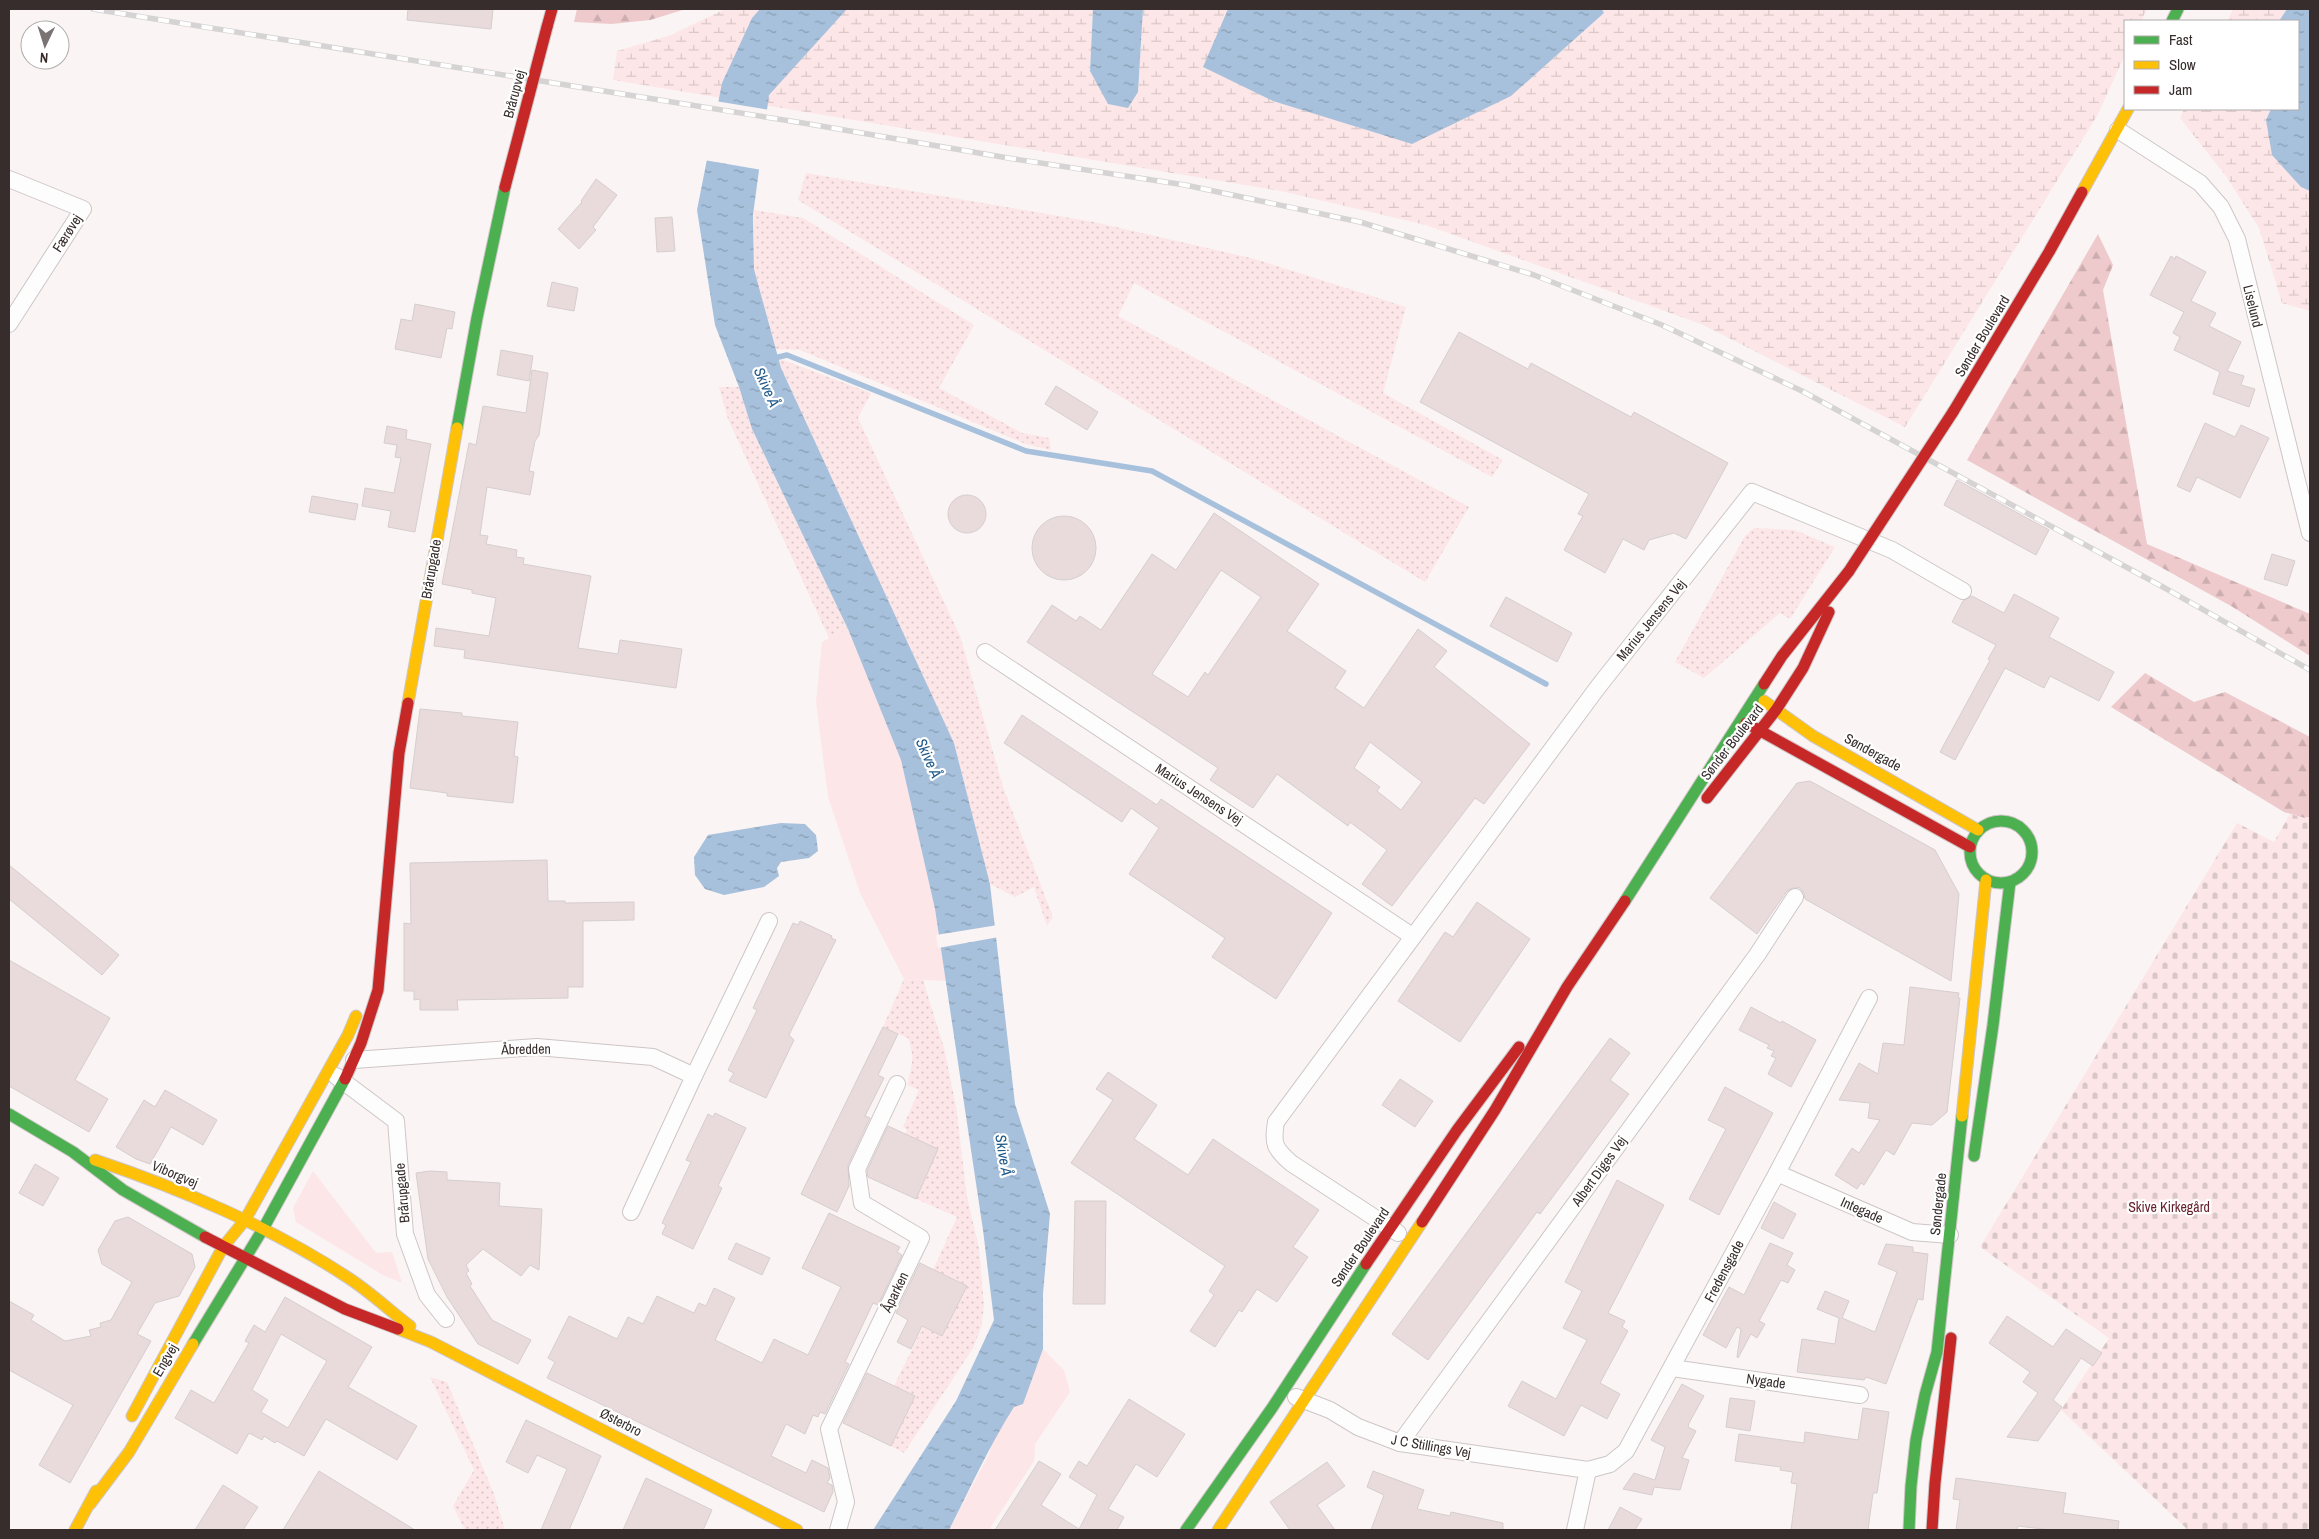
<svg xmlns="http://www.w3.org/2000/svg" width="2319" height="1539" font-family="'Archivo Narrow',sans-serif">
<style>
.grass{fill:url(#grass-dots)}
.forest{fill:url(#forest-firs)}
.wetland{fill:url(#wetland-marsh)}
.cemetery{fill:url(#cemetery-stones)}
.green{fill:#fde6e7}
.water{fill:url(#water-ripples)}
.pier{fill:#faf4f4}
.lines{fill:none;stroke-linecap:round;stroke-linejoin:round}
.stream{stroke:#a7c1dc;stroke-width:5.5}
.building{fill:#e9dbdb;stroke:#d6cece;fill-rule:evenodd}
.street-casing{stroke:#cec6c6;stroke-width:18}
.fast-casing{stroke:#cec6c6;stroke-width:13}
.slow-casing{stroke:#cec6c6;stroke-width:13}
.jam-casing{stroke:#cec6c6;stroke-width:13}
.street{stroke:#fefdfd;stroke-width:16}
.fast{stroke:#4caf50;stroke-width:11}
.slow{stroke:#ffc107;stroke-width:11}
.jam{stroke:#c62828;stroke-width:11}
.rail-casing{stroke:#d5d3d3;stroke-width:5.5}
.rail{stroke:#fff;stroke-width:4;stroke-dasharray:11;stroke-linecap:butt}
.jam-bridge-casing{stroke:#cec6c6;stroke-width:13;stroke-linecap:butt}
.jam-bridge{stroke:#c62828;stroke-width:11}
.labels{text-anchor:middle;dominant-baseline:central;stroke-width:4.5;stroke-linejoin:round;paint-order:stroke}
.street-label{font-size:14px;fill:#372d2d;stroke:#fff}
.park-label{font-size:14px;fill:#66202b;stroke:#fff}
.water-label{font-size:15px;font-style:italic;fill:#1d588a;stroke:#fff}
</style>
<defs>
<pattern id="grass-dots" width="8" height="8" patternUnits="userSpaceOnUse" patternTransform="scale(1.25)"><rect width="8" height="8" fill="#fde6e7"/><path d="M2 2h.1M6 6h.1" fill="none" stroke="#d9c6c6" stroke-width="1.8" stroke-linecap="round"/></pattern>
<pattern id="forest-firs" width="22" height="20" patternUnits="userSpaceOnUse" patternTransform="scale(1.25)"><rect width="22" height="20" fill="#eecacc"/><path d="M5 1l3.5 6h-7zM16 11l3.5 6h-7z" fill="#cdaeb0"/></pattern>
<pattern id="wetland-marsh" width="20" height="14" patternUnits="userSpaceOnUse" patternTransform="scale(1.25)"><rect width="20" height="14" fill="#fde6e7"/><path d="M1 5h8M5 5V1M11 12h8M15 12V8" fill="none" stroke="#d9c6c6"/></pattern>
<pattern id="cemetery-stones" width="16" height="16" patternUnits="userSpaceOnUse" patternTransform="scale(1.25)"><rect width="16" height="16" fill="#fde6e7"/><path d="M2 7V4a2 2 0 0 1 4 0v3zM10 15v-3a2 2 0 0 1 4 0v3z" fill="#d9c6c6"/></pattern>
<pattern id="water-ripples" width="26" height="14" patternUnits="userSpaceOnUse" patternTransform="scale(1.25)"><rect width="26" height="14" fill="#a7c1dc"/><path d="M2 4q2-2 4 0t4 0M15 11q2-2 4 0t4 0" fill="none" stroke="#899db3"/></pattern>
</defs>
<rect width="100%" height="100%" fill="#faf4f4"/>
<g class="grass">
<path d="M806,173L1094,222L1255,259L1406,307L1383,393L1503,460L1492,477L1134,283L1118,316L1469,507L1425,582L798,200Z"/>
<path d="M754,210L803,218L974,325L939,388L1022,433L1049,438L1051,450L1026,444L800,350L776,349L754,269Z"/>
<path d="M778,358L871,393L858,418L960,636L1003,787L1053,917L1047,926L1034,887L1015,897L990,884L954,743L781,368Z"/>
<path d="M719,387H739L752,429L848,629L901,760L836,653L728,419Z"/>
<path d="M1754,528L1795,530L1835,547L1790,619L1780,613L1704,678L1675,662L1745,536Z"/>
<path d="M904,979L923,980L944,1048L956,1106L967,1197L979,1248L984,1306L981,1328L973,1348L904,1453L891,1446L915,1396L894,1386L923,1327L942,1336L966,1286L933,1270L957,1217L916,1199L938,1149L905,1134L907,1130L903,1127L919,1090L907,1085C912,1067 915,1056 908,1038L883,1027Z"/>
<path d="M430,1377L447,1382L494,1494L505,1530H465L453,1506L474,1470Z"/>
</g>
<g class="forest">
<path d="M577,9H686L650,20L612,24L574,22Z"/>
<path d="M2098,234L2113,265L2103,290L2147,544L2310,614V656L2231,606L1967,460Z"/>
<path d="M2145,673L2194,702L2225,692L2310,737V817L2304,818L2284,812L2111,707Z"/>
</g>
<g class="wetland">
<path d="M725,9H1093L1090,71L1138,92L1143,9H1228L1204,67L1511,96L1604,13L1602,9H2147L2141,21H2125V55L2097,116L1905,427L1701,324L1426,225L1281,191L613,80L617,51L671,35Z"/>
<path d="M2233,9H2287L2279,21H2227Z"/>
<path d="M2184,109H2271L2266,120L2301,187L2310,191V311L2282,303L2259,228L2226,176L2180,118Z"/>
</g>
<path class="cemetery" d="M2290,814L2304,818L2310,817V1530H2188L2061,1410L2109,1338L1980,1247L2237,823L2274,842Z"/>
<g class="green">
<path d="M848,629L901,760L935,909L946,981L904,979L860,893L828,797L816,702L822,642Z"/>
<path d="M313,1171L376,1253L392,1252L402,1283L383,1275L296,1222L293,1208Z"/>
<path d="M1043,1349L1064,1370L1070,1392L1035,1444L1034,1461L990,1528L994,1530H949L989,1454L993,1440L1014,1406L1026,1395Z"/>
</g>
<g class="water">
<path d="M760,9H847L769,95L753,215L754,269L781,368L954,743L990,884L1015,1104L1050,1214L1043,1294V1349L1023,1404L1014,1407C989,1446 970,1489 949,1530H873L956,1401L994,1320L983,1230L935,909L901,760L848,629L752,429L739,387L715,325L697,210L722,83L752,18Z"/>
<path d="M1093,9H1143L1138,92L1128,108L1108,104L1090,71Z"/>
<path d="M1228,9H1602L1604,13L1511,96L1412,144L1273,101L1203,67Z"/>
<path d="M2287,9H2310V191L2301,187L2272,155L2266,120L2271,109H2298V21H2279Z"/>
<path d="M781,823L805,824L816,835L818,851L809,858L781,862L777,868L779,876L764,887L724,895L705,889L695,875L694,857L708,835Z"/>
</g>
<g class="pier">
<path d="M715,101L770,110L762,170L704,160Z"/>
<path d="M998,925L999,937L938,948L936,935Z"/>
</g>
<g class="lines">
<path class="stream" d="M770,359L787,355L1026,451L1152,471L1546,684"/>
</g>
<g class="building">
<path d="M408,9H493L491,29L407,20Z"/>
<path d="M596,179L617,195L593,227L596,230L579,249L558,229L582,202L581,201Z"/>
<path d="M672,217L675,251L657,252L655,218Z"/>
<path d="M2171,256L2175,259L2176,256L2206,272L2191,301L2216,313L2209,326L2241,342L2227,371L2244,376L2241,385L2255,389L2249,407L2213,394L2220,372L2174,350L2180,337L2173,333L2184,312L2150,295Z"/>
<path d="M552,282L578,288L574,311L547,306Z"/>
<path d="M415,304L455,312L452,329L447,328L441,358L395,349L401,319L412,321Z"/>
<path d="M1459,332L1528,369L1531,363L1631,417L1634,412L1728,463L1686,539L1674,533L1649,540L1644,550L1623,539L1605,573L1564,550L1583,516L1578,514L1589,494L1420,402Z"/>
<path d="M501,350L533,356L529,381L497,375Z"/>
<path d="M532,370L548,373L539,435L535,441L529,471L534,472L530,495L487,487L480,535L488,536L486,544L517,550L516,557L524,558L523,564L591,576L578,648L618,654L620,640L682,649L676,688L464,658L465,650L434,646L436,628L489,636L496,598L472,593V590L442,584L469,443L476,445L483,406L526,413Z"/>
<path d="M1056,386L1098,412L1087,430L1045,404Z"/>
<path d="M2205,423L2235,437L2241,425L2269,438L2240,498L2197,477L2190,492L2177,486Z"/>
<path d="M387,426L407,430L406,439L431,444L415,532L388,527L391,511L362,506L365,488L394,493L401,458L395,457L397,445L384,443Z"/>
<path d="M1957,480L2049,530L2036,555L1944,505Z"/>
<circle cx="967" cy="514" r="19"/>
<path d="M312,496L358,504L355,520L309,512Z"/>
<path d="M1214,513L1319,584L1287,631L1346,671L1335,688L1364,708L1418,629L1447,651L1434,667L1530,744L1484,804L1475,798L1392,906L1362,884L1387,850L1350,822L1348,826L1277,774L1253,808L1210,780L1218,768L1027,642L1052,605L1076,621L1080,616L1101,630L1152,554L1176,570ZM1221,570L1261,597L1208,675L1205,672L1188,697L1152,674ZM1370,742L1422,782L1401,810L1377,791L1380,787L1354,768Z"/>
<circle cx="1064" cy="548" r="32"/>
<path d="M2272,554L2295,561L2287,586L2264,579Z"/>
<path d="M2014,594L2059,618L2049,637L2114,672L2099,701L2050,676L2044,688L2005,668L1955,760L1940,752L1990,660L1988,659L1996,645L1952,622L1963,601L1972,596L2004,613Z"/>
<path d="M1506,597L1572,633L1557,662L1490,626Z"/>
<path d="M420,709L462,713V716L518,722L514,756L518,757L513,803L447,796V793L410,788Z"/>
<path d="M1022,715L1157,805L1161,799L1332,913L1276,999L1212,957L1225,938L1129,874L1159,828L1131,808L1122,822L1004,743Z"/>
<path d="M1810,781L1935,850L1959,894L1951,981L1805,899L1804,893L1800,888L1795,887L1787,891L1757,934L1710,898L1797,783Z"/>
<path d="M547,860L548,901H565V903L634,902V920L583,921V987H568V998L457,1000L458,1010H420V999L414,1000V991H404V923L411,924L410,863Z"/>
<path d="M9,865L119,955L102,975L9,899Z"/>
<path d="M1477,902L1530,939L1460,1042L1398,1001L1445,932L1453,937Z"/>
<path d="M800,921L832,936L831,938L836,940L789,1035L794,1040L766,1098L729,1081L734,1073L728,1070L757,1010L753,1008L793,923L798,925Z"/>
<path d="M9,960L110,1018L75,1080L108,1099L89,1132L9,1086Z"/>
<path d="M1910,987L1959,993L1958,998H1960L1947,1112L1932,1125L1912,1123L1894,1155L1886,1150L1864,1185L1861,1183L1857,1189L1835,1175L1852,1148L1859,1153L1880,1120L1868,1118L1870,1103L1839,1100L1859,1063L1878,1074L1883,1043L1904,1045Z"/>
<path d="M1751,1007L1781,1023L1782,1021L1816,1040L1791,1087L1768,1074L1776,1058L1771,1056L1774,1051L1767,1048L1769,1045L1739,1030Z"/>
<path d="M883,1027L898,1034L878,1075L884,1078L865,1116L870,1118L848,1165L849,1186L837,1212L801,1194Z"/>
<path d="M1610,1038L1630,1053L1610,1080L1629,1094L1540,1214L1537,1212L1428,1360L1392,1334Z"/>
<path d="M1108,1072L1157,1105L1134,1139L1188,1175L1213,1139L1319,1210L1293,1247L1308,1257L1277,1302L1257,1289L1242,1312L1239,1310L1215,1347L1190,1331L1214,1295L1209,1291L1225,1266L1071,1163L1113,1100L1096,1089Z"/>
<path d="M1400,1079L1433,1101L1415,1127L1382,1105Z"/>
<path d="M1725,1087L1773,1113L1719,1215L1689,1199L1726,1129L1708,1120Z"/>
<path d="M165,1090L217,1120L203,1145L171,1127L150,1164L136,1159L116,1147L144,1100L155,1107Z"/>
<path d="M715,1113L746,1128L718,1186L722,1188L693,1249L662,1234L666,1225L662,1223L691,1162L686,1160L708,1114L713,1117Z"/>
<path d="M888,1126L938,1149L916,1199L868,1177L867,1171Z"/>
<path d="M35,1164L59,1178L43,1206L19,1193Z"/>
<path d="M430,1171L447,1172V1180L500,1183L499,1206L542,1209L539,1270L530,1265L521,1276L483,1249L466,1265L469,1271L466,1273L472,1284L470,1286L492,1320L531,1340L518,1364L478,1344L447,1297L428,1259L416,1173Z"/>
<path d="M1617,1180L1664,1205L1608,1313L1625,1321L1622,1327L1628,1331L1600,1383L1620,1394L1607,1419L1581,1405L1564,1436L1508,1406L1522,1381L1556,1399L1587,1340L1563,1328L1582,1291L1565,1282Z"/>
<path d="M1075,1201H1106L1105,1304H1073Z"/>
<path d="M1774,1202L1796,1214L1783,1239L1761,1228Z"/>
<path d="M829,1213L900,1247L897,1252L902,1255L878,1305L873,1303L845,1362L849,1364L825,1414L820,1412L818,1417L813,1415L805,1434L786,1424L771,1456L806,1473L812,1460L828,1468L830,1478L827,1483L832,1485L833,1492L824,1512L547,1378L555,1362L548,1358L569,1316L617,1339L628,1317L643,1324L657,1296L694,1313L699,1303L706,1306L714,1288L735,1298L715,1340L762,1363L774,1339L808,1355L841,1287L802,1268Z"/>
<path d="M128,1217L192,1254L195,1267L179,1296L155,1303L137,1334L151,1341L70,1483L39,1465L73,1405L9,1370V1301L34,1315L31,1320L65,1341L91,1336L89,1330L101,1327L100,1323L111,1320L132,1282L102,1264L98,1250L115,1221Z"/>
<path d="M736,1243L770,1258L762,1275L728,1259Z"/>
<path d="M1770,1243L1793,1253L1787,1265L1795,1270L1788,1283L1781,1280L1759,1321L1765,1324L1757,1338L1751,1334L1738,1358L1737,1357L1741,1329L1737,1327L1726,1348L1703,1335L1729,1287L1744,1295Z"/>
<path d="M1886,1244L1913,1247V1252L1928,1254L1923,1300L1918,1299L1886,1384L1866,1377L1864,1380L1797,1372L1802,1339L1835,1344L1839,1318L1817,1309L1825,1291L1849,1301L1842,1318L1875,1332L1897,1272L1878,1264Z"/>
<path d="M920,1263L967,1286L942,1336L922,1326L911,1349L897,1342L908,1320L896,1313Z"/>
<path d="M285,1297L372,1347L348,1387L417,1426L397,1460L326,1419L304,1456L277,1441L275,1443L264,1436L262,1440L249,1433L237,1454L175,1418L191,1390L214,1403L249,1343L245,1341L254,1325L265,1332ZM281,1334L327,1361L288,1428L261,1412L268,1400L252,1390Z"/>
<path d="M2007,1316L2053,1347L2066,1329L2102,1353L2093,1366L2081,1358L2053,1400L2062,1407L2038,1441L2007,1437L2038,1393L2023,1382L2030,1372L1989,1343Z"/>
<path d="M867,1373L915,1396L891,1446L843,1423Z"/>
<path d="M1682,1384L1704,1396L1689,1423L1688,1427L1696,1431L1682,1458L1689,1460L1680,1490L1654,1487L1652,1495L1623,1489L1634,1473L1655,1480L1665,1447L1651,1440Z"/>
<path d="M1730,1398L1755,1401L1750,1431L1726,1427Z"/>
<path d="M1129,1399L1185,1434L1157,1477L1136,1464L1108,1509L1124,1517L1117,1530H995L1039,1461L1061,1474L1041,1505L1079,1529L1097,1495L1069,1477L1079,1461L1087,1466Z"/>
<path d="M1863,1408L1889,1412L1877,1493H1873L1868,1530H1791L1797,1484L1791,1483L1793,1472L1780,1470L1781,1467L1735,1461L1739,1434L1804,1443L1805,1432L1858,1440Z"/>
<path d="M526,1420L601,1456L569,1530H541L567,1469L537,1455L528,1473L506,1462Z"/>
<path d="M1327,1462L1345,1486L1317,1505L1335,1530H1290L1270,1502Z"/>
<path d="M319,1471L415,1530H283Z"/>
<path d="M1373,1471L1424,1490L1417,1509L1450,1516L1451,1512L1503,1523V1530H1371L1384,1495L1367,1487Z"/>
<path d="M646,1478L712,1510L703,1530H623Z"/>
<path d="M1956,1478L2066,1493L2063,1513L2119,1521L2118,1530H2051L2018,1526L2017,1530H1956L1960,1500L1953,1499Z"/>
<path d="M223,1485L258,1507L243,1530H195Z"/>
<path d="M1620,1507L1642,1519L1635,1530H1608Z"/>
</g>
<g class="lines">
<g class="street-casing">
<g id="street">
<path d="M2118,130L2200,183L2221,207L2237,239L2310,533"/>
<path d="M9,179L83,209L9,324"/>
<path d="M985,652L1412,936"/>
<path d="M354,1060L537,1047L653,1057L694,1076L769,921"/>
<path d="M336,1076L396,1121L405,1234L427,1295L446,1319"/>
<path d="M1777,1173L1912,1232L1950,1235"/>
<path d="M631,1212L694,1076"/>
<path d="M1398,1233L1291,1163C1275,1149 1272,1144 1276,1122L1598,687L1752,492L1892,550L1963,591"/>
<path d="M1672,1368L1860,1395"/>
<path d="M1296,1397L1330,1410L1358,1427L1400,1443L1588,1470L1610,1464L1626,1451L1777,1173L1869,998"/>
<path d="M1400,1443L1757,955L1795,897"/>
<path d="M838,1530L846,1502L829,1429L921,1238L862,1203L857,1169L897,1084"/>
<path d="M1575,1530L1588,1470"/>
</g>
</g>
<g class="fast-casing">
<g id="fast">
<path d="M2172,21L2178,9"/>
<path d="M457,428L477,318L505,187"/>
<circle cx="2001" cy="852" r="31"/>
<path d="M1625,901L1764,684"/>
<path d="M9,1114L73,1152L123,1190L205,1237"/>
<path d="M1974,1156L1993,1025L2010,882"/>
<path d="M193,1344L263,1229L345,1079"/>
<path d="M1186,1530L1272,1408L1366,1264"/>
<path d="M1909,1530L1911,1486L1916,1440L1925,1395L1937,1352L1962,1116"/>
</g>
</g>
<g class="slow-casing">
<g id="slow">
<path d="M2082,192L2128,109"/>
<path d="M1764,701L1813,736L1978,830"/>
<path d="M408,703L457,428"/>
<path d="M1962,1116L1986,880"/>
<path d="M95,1160C179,1188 273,1228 347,1277C369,1291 389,1310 410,1326"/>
<path d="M398,1329L431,1342L797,1530"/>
<path d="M132,1416L223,1247L245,1220L348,1035L356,1016"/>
<path d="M90,1504L129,1452L193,1344"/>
<path d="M75,1530L96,1491"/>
<path d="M1218,1530L1422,1222"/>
</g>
</g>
<g class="jam-casing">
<g id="jam">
<path d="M547,27L552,9"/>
<path d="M1953,412L2049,252L2082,192"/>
<path d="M1764,684L1782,656L1849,571"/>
<path d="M1746,723L1970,847"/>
<path d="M1707,798L1776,710L1803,668L1829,612"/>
<path d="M345,1079L361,1043L378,990L399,753L408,703"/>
<path d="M1422,1222L1495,1110L1567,987L1625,901"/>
<path d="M205,1237L345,1309L398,1329"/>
<path d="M1366,1264L1457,1130L1519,1047"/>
<path d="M1932,1530L1935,1483L1951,1338"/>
</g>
</g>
<use href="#street" class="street"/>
<use href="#fast" class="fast"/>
<use href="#slow" class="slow"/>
<use href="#jam" class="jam"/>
<g class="rail-casing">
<path id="rail" d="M93,9L809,124L1014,159L1185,185L1360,222L1534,275L1662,325L1802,391L2163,587L2310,670"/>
</g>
<use href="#rail" class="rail"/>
<g class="jam-bridge-casing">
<g id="jam-bridge">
<path d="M505,187L547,27"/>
<path d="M1849,571L1953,412"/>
</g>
</g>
<use href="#jam-bridge" class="jam-bridge"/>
</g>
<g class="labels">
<g class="street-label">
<text transform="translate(514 94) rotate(-75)">Brårupvej</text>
<text transform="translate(67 233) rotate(-57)">Færøvej</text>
<text transform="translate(2253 306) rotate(76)">Liselund</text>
<text transform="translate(1982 336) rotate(-59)">Sønder Boulevard</text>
<text transform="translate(431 569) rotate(-80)">Brårupgade</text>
<text transform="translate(1651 620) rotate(-51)">Marius Jensens Vej</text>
<text transform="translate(1732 742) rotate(-52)">Sønder Boulevard</text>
<text transform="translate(1873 752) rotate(29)">Søndergade</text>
<text transform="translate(1199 794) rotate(33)">Marius Jensens Vej</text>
<text transform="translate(526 1049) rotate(-1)">Åbredden</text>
<text transform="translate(1599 1171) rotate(-54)">Albert Diges Vej</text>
<text transform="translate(175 1174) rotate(23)">Viborgvej</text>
<text transform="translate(402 1193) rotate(-95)">Brårupgade</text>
<text transform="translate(1938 1204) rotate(-84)">Søndergade</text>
<text transform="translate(1862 1210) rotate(24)">Integade</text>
<text transform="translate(1360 1247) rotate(-56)">Sønder Boulevard</text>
<text transform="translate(1724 1271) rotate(-62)">Fredensgade</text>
<text transform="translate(895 1292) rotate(-64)">Åparken</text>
<text transform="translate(165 1360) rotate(-60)">Engvej</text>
<text transform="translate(1766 1381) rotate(8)">Nygade</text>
<text transform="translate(621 1422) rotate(27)">Østerbro</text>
<text transform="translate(1431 1446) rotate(10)">J C Stillings Vej</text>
</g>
<g class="park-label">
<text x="2169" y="1207">Skive Kirkegård</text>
</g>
<g class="water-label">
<text transform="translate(767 387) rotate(66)">Skive Å</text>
<text transform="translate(929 758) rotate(66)">Skive Å</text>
<text transform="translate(1004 1155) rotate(81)">Skive Å</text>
</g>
</g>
<rect width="2319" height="1539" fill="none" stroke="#372d2d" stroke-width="20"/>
<rect x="2124" y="20" width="175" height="90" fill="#ffffff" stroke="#afabab"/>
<rect x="2134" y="36" width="25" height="8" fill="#4caf50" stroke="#afabab"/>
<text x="2169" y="45" font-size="15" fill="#372d2d">Fast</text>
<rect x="2134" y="61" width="25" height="8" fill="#ffc107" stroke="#afabab"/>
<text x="2169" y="70" font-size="15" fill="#372d2d">Slow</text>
<rect x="2134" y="86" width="25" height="8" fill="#c62828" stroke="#afabab"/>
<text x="2169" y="95" font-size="15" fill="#372d2d">Jam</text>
<g transform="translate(45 45) rotate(184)"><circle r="24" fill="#ffffff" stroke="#afabab"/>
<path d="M0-4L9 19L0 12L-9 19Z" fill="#7b7373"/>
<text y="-8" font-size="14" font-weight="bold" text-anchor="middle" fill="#372d2d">N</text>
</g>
</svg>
